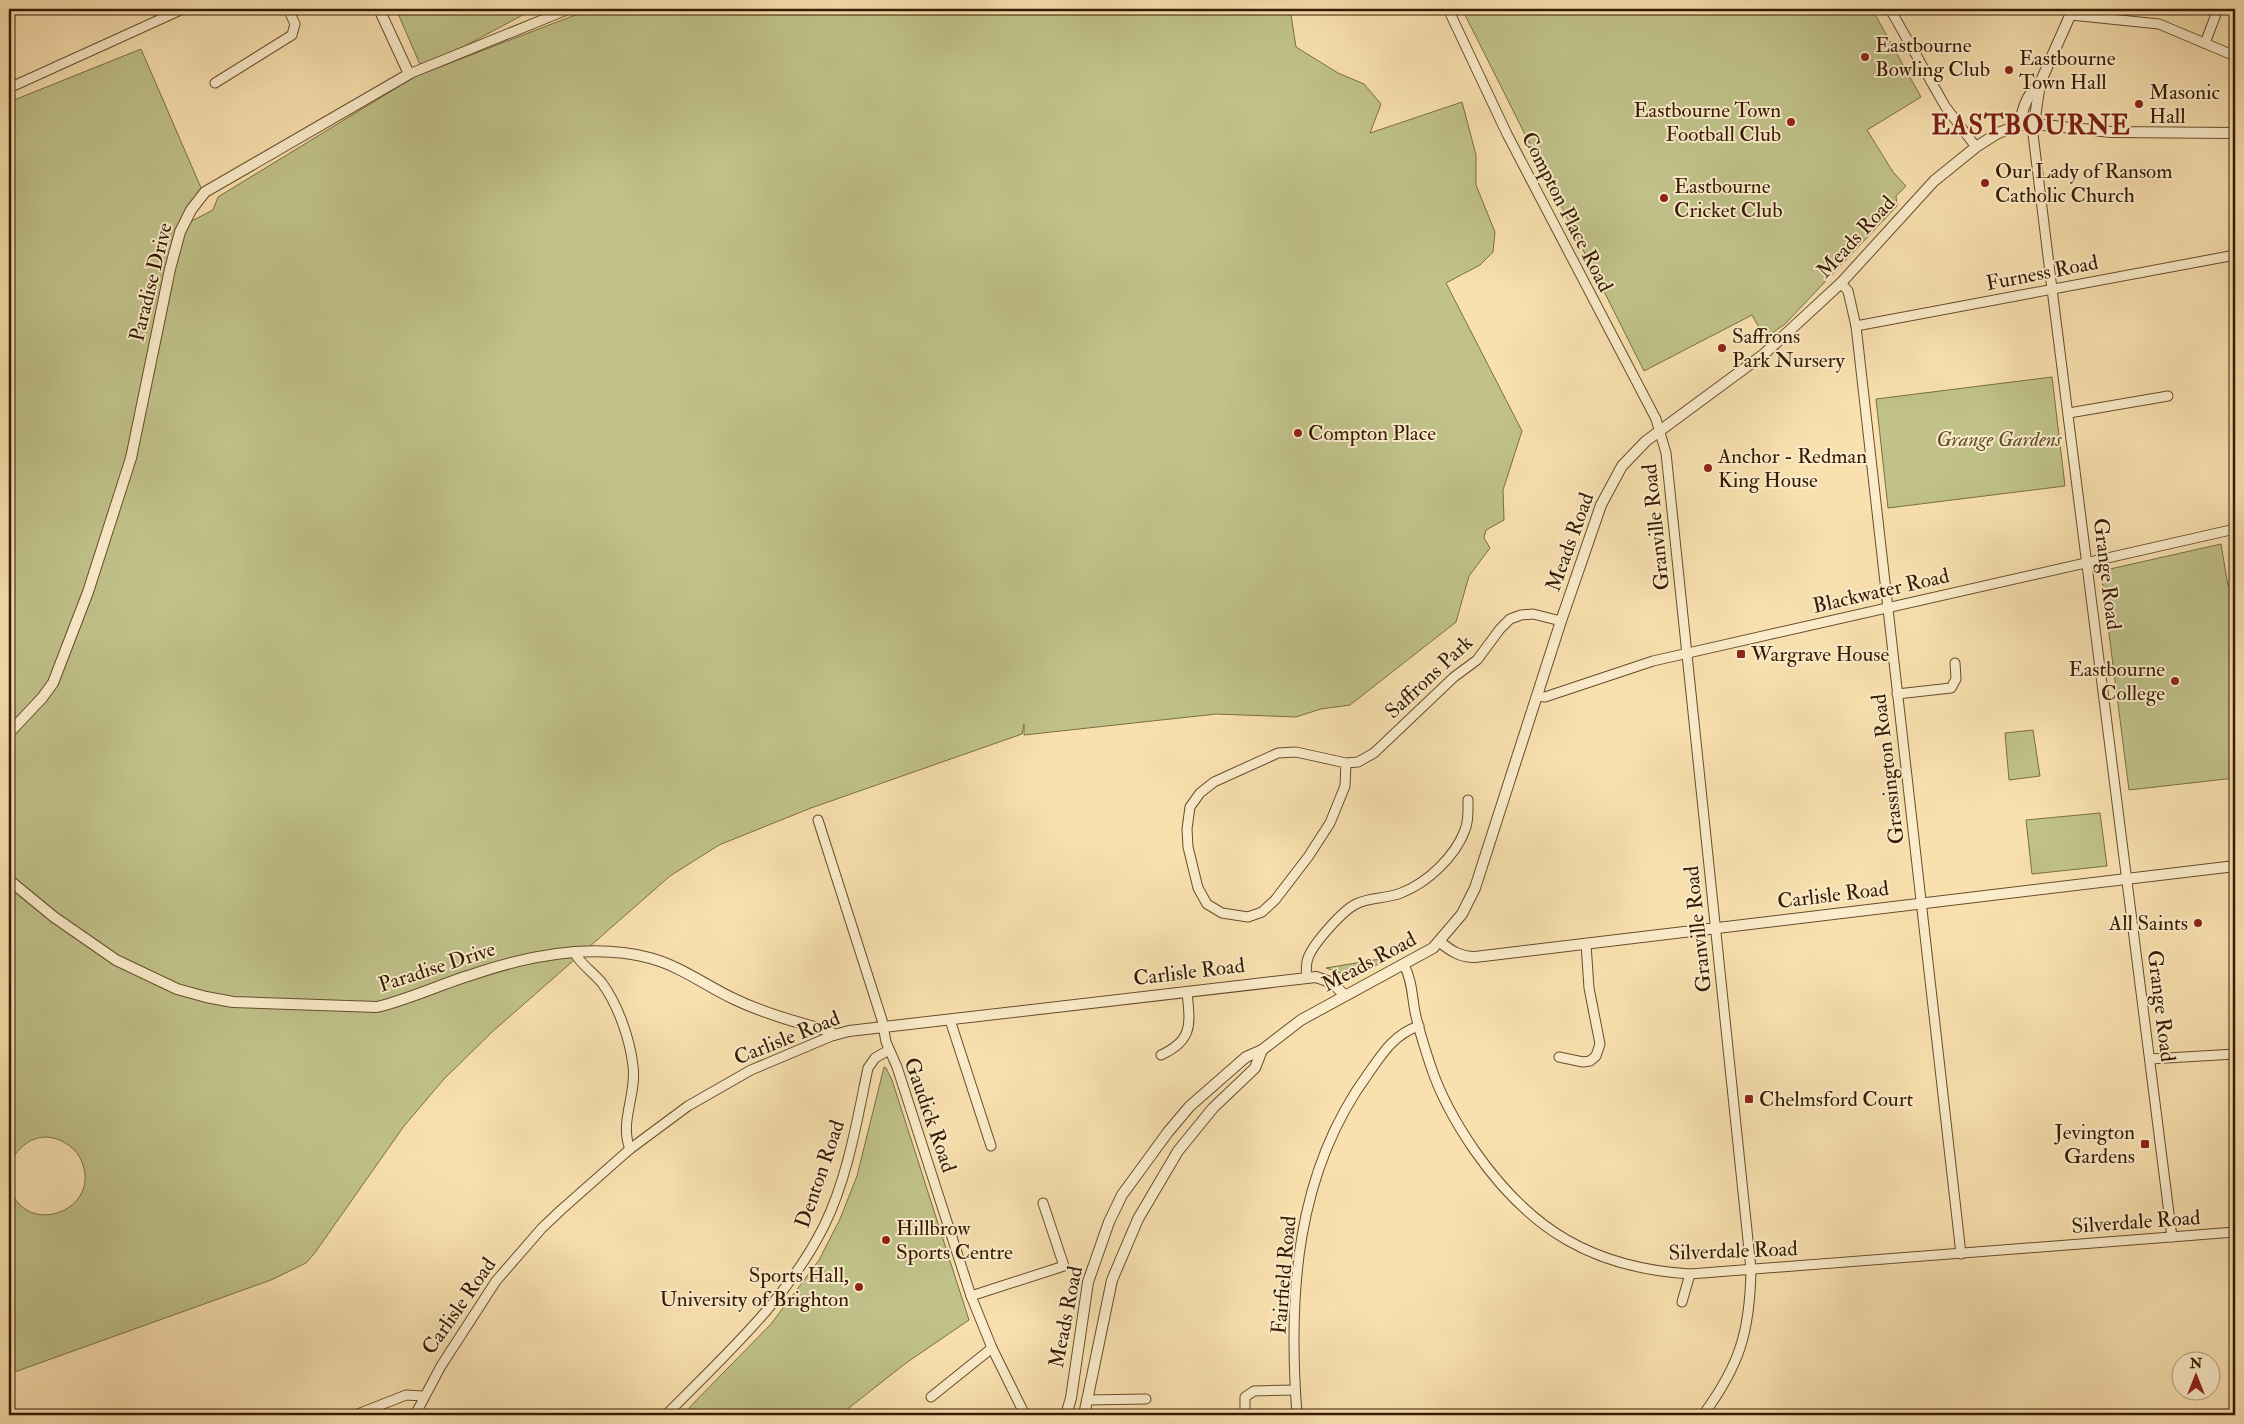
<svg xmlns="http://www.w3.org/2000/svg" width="2244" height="1424" font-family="'IM FELL Double Pica',serif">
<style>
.green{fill:#c0c289;stroke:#7b6e44}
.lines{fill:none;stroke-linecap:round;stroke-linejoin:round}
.minor-casing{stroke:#674c2c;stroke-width:11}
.tertiary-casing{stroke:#674c2c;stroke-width:12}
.minor{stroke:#fbeccb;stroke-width:9}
.tertiary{stroke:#fbeccb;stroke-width:10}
.poi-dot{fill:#8f2418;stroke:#fbeccb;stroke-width:2}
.labels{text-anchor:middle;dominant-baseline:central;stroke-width:4;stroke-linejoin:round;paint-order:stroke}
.poi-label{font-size:21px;fill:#361a00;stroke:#fbeccb;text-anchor:start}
.street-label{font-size:21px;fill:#361a00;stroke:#fbeccb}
.park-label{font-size:21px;font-style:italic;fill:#5f4c29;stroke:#fbeccb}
.district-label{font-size:26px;font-weight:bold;letter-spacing:1px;fill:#7a1f14;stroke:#fbeccb}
</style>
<rect width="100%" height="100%" fill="#f9e1af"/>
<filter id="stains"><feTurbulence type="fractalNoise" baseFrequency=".004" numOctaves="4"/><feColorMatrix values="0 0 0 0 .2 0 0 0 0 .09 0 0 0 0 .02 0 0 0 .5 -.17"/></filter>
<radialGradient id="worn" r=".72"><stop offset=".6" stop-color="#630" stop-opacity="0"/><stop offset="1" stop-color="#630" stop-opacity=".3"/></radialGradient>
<g class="green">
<path d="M396,9H534L422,69Z"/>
<path d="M591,9H1290L1296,47L1338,73L1364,84L1381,104L1370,133L1462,102L1476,155V185L1495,232L1493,252L1480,265L1446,283L1522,431L1503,490L1504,520L1486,530L1484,538L1490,548L1469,576L1456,622L1350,705L1321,709L1296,717L1216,714L1024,735V724L1022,734L811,808L719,845L670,876L492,1032L444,1079L404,1126L314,1254L306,1263L271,1280L9,1374V1186C26,1242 108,1208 79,1156C73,1146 60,1138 47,1137C28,1137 17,1150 9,1164V102L141,49L205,197L180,227L213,210L218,197L416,76Z"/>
<path d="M1462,9H1872L1921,97L1867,130L1893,172L1906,186L1896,196L1897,206L1785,324L1765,338L1752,315L1644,371Z"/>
<path d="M2052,377L2065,486L1888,508L1876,399Z"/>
<path d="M2221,544L2228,586L2235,585V778L2129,790L2101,571Z"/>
<path d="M2033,730L2040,776L2009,780L2005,733Z"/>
<path d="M2100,813L2107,866L2032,874L2026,820Z"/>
<path d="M1380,959L1379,964L1350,976L1326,968Z"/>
<path d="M884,1067L886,1068L892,1080L969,1320L906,1363L840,1415H682L771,1324L819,1260L840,1219L857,1176Z"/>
</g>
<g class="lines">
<g class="minor-casing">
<g id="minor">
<path d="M1448,9L1507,134L1656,419L1666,453L1751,1269C1750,1331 1740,1365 1703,1415"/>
<path d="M1890,9L1945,106L1976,147"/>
<path d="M2071,15L2159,24L2235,56"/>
<path d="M2205,43L2218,9"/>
<path d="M409,74L569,9"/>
<path d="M215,83L292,35L295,24L288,9"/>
<path d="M9,88L183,9"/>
<path d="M2034,124L2033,134L2052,289L2172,1237"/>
<path d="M1841,283L1848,291L1856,326L1961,1254"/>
<path d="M1856,326L2235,255"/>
<path d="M2069,413L2168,396"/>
<path d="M1897,694L1951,688L1956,679L1955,663"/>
<path d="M1537,696L1545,697L1653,661L2235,529"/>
<path d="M1346,763L1296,752L1278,753L1214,782L1200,793L1190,807L1187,829L1188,847L1198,888L1207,904L1222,913L1248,917L1262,912L1275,900L1308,857L1330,823L1345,786L1346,763L1358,762L1374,753L1454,677L1477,660L1500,629L1510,619L1521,615L1533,614L1561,621"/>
<path d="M818,820L882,1020L886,1042L897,1067L971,1296L992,1348L1025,1415"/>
<path d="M574,952C581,965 593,972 602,983C618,1005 630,1039 633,1066C637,1094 619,1122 630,1149"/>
<path d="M1404,965C1412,980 1412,996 1415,1012C1419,1031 1425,1049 1431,1067C1441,1097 1457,1125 1475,1151C1530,1230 1593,1268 1690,1274L2235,1232"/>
<path d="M1307,977C1306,971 1306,964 1308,958C1313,944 1342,911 1356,904C1370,897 1386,899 1401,893C1427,883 1455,857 1465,830C1469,820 1468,810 1468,800"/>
<path d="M950,1020L991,1146"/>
<path d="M1161,1055C1194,1040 1190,1023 1187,992"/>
<path d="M1559,1057L1583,1062L1590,1061L1596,1056L1600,1044L1589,988L1586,944"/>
<path d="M2150,1059L2235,1054"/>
<path d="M971,1296L1064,1266L1043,1203"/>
<path d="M1682,1302L1690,1274"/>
<path d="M931,1397L992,1348"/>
<path d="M1087,1400L1146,1399"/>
<path d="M1245,1414V1397L1254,1391L1295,1390"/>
<path d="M355,1415L406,1395L423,1396"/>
<path d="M415,1415L441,1366L496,1281L542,1228L561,1210L630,1149L688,1106L751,1070L834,1035"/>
<path d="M666,1415C724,1356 787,1300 824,1226C848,1177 857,1120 868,1068L875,1058L889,1050"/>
<path d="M1297,1415C1288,1296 1295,1174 1368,1074C1382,1054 1394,1034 1419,1026"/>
</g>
</g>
<g class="tertiary-casing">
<g id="tertiary">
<path d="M2034,124L2040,83L2073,9"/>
<path d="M2020,125C2022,108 2027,94 2040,83"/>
<path d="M9,733L42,698L53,683L88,592L131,458L170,269L180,232L191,210L205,192L409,74L379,9"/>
<path d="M9,880L54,917L116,960L177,989L206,997L233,1002L377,1007C410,999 441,984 474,974C530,955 592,943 650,958C680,966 705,985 732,998C763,1013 796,1022 829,1031L834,1035L849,1031L1316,977L1333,983L1344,995"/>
<path d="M1440,942C1451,951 1460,957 1475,957L2235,866"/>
<path d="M1066,1415L1071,1398L1088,1282L1109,1222L1122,1195L1168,1132L1190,1106L1246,1057L1262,1050L1301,1020L1433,948L1462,914L1475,888L1561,621L1601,505L1622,466L1646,441L1764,354L1841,283L1934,181L1976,147L1998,133L2020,125L2034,124L2111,132L2235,133"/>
<path d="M1084,1415L1112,1280L1138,1219L1178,1151L1213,1108L1255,1068L1262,1050"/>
</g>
</g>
<use href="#minor" class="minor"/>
<use href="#tertiary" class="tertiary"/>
</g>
<g class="poi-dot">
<circle cx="1865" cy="57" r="5"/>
<circle cx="2009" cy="70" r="5"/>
<circle cx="2139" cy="104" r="5"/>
<circle cx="1791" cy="122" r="5"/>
<circle cx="1985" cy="183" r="5"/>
<circle cx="1664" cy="198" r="5"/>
<circle cx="1722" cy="348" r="5"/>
<circle cx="1298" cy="433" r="5"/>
<circle cx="1708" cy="468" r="5"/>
<rect x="1736" y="649" width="10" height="10" rx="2.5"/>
<circle cx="2175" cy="681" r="5"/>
<circle cx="2198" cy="923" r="5"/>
<rect x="1744" y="1094" width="10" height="10" rx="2.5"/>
<rect x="2140" y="1139" width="10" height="10" rx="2.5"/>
<circle cx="886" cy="1240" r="5"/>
<circle cx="859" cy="1287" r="5"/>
</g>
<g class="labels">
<g class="poi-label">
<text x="1875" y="45">Eastbourne<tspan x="1875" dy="24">Bowling Club</tspan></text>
<text x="2019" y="58">Eastbourne<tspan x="2019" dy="24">Town Hall</tspan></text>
<text x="2149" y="92">Masonic<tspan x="2149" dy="24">Hall</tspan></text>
<text x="1781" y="110" text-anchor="end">Eastbourne Town<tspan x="1781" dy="24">Football Club</tspan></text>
<text x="1995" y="171">Our Lady of Ransom<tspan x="1995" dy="24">Catholic Church</tspan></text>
<text x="1674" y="186">Eastbourne<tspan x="1674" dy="24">Cricket Club</tspan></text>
<text x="1732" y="336">Saffrons<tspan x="1732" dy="24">Park Nursery</tspan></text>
<text x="1308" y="433">Compton Place</text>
<text x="1718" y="456">Anchor - Redman<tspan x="1718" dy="24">King House</tspan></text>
<text x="1751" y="654">Wargrave House</text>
<text x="2165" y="669" text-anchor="end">Eastbourne<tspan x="2165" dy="24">College</tspan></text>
<text x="2188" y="923" text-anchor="end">All Saints</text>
<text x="1759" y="1099">Chelmsford Court</text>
<text x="2135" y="1132" text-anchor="end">Jevington<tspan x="2135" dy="24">Gardens</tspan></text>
<text x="896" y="1228">Hillbrow<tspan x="896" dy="24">Sports Centre</tspan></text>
<text x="849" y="1275" text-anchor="end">Sports Hall,<tspan x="849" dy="24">University of Brighton</tspan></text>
</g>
<g class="street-label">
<text transform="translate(1567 212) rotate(63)">Compton Place Road</text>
<text transform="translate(1856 237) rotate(-47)">Meads Road</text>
<text transform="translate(2042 273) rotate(-11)">Furness Road</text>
<text transform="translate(151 282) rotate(-76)">Paradise Drive</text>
<text transform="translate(1656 527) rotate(-96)">Granville Road</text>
<text transform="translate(1570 542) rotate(-70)">Meads Road</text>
<text transform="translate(2107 574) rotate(83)">Grange Road</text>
<text transform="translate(1881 591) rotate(-13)">Blackwater Road</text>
<text transform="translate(1429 677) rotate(-43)">Saffrons Park</text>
<text transform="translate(1888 769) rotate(-97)">Grassington Road</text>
<text transform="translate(1833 895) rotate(-7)">Carlisle Road</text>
<text transform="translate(1698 929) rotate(-96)">Granville Road</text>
<text transform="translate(1369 962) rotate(-28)">Meads Road</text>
<text transform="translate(437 967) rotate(-18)">Paradise Drive</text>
<text transform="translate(1189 972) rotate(-7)">Carlisle Road</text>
<text transform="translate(2161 1006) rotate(83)">Grange Road</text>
<text transform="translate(787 1038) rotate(-22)">Carlisle Road</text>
<text transform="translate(930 1115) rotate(71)">Gaudick Road</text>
<text transform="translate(820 1174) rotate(-71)">Denton Road</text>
<text transform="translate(2136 1222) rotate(-4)">Silverdale Road</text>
<text transform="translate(1733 1251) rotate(-2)">Silverdale Road</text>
<text transform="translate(1284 1275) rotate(-85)">Fairfield Road</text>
<text transform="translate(459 1306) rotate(-55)">Carlisle Road</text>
<text transform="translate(1066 1317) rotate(-79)">Meads Road</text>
</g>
<g class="park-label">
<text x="1999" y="439">Grange Gardens</text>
</g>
<g class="district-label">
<text x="2031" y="126">EASTBOURNE</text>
</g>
</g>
<rect width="2244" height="1424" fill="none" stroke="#f9e1af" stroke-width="30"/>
<rect x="10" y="10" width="2224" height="1404" fill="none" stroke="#361a00" stroke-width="2.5"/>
<rect x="15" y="15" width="2214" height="1394" fill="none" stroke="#361a00"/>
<g transform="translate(2196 1376)"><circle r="24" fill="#fbeccb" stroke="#ac987a"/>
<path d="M0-4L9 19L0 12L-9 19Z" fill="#8f2418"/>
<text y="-8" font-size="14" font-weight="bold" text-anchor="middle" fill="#361a00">N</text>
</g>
<rect width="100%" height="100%" filter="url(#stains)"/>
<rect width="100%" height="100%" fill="url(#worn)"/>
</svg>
